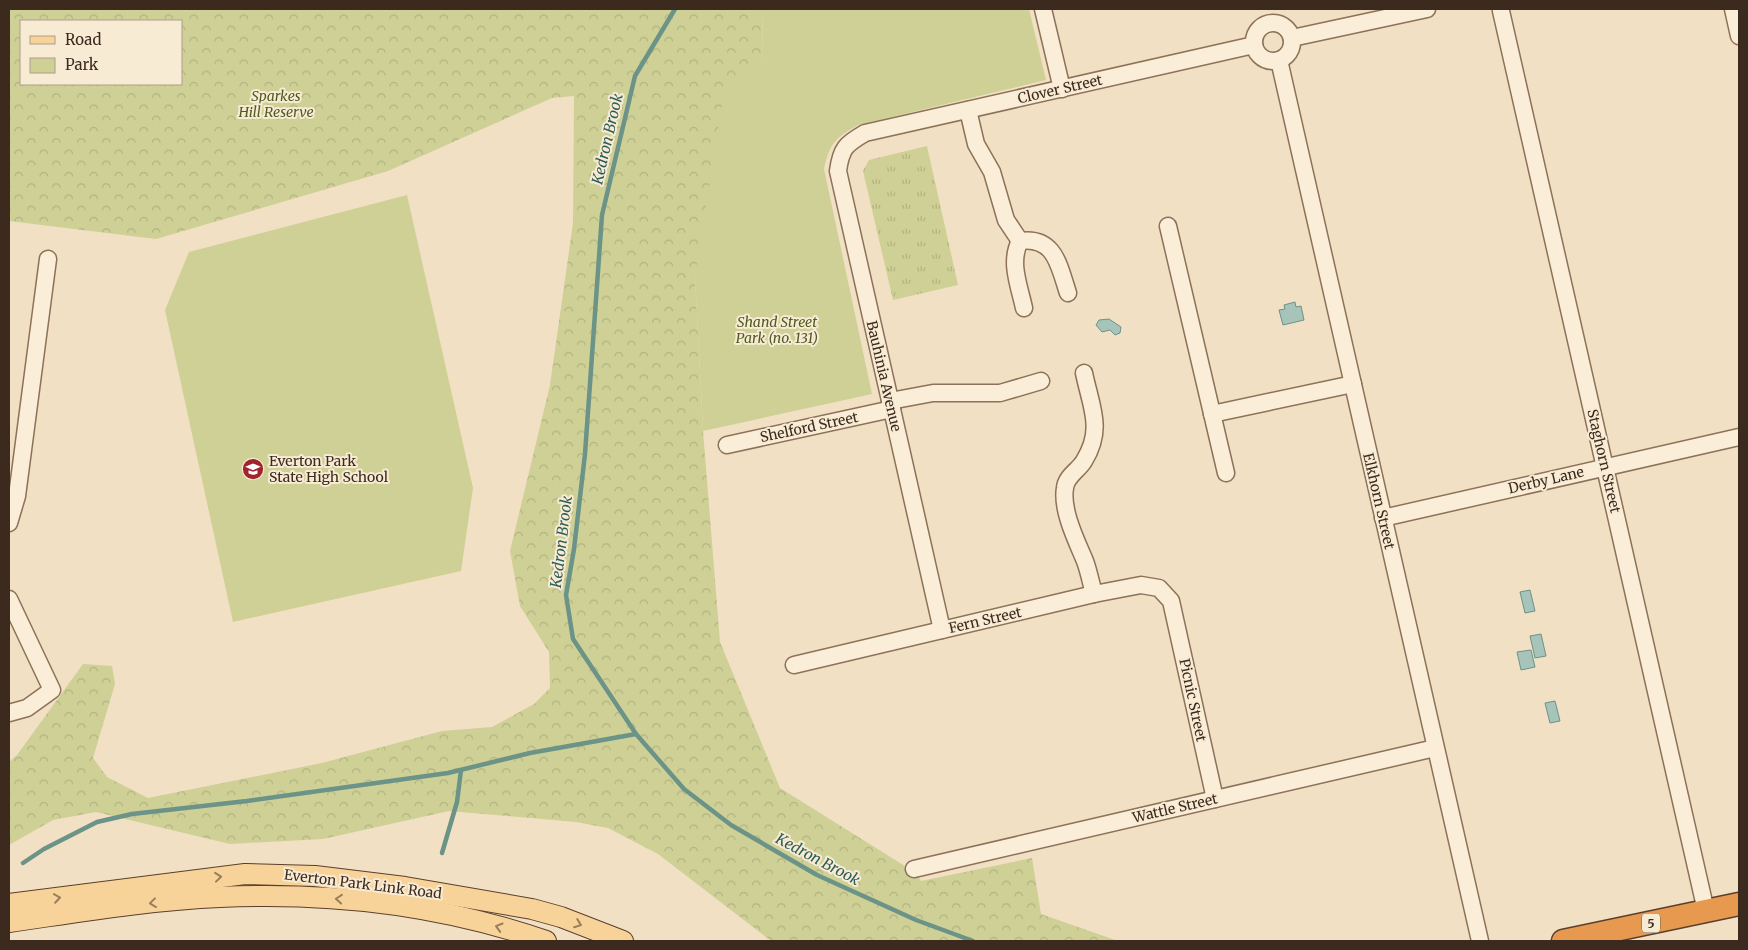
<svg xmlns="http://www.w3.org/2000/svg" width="1748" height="950" font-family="Merriweather,serif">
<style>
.grass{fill:url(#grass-tufts)}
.forest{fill:url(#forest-crowns);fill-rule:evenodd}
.park{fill:#ced096}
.water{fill:#a6c4b9;stroke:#6b9387}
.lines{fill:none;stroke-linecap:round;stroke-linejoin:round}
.stream{stroke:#6b9387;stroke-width:4.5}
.minor-casing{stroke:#8d7158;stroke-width:19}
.major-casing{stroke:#5b3f2d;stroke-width:22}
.highway-casing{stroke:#5b3f2d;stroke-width:25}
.minor{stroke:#fbeed8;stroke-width:16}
.major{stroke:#f7d399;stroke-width:20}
.highway{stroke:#e6994f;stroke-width:22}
.oneway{stroke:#9a7e5c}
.labels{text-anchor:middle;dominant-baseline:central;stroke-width:4;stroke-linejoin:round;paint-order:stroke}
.shield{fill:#f8ebd4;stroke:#746455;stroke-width:1}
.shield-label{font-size:12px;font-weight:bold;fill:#3c2a1e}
.street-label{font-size:14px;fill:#3c2a1e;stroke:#f8ebd4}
.park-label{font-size:14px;font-style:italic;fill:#505a23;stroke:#f8ebd4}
.poi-label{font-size:14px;fill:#3c2a1e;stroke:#f8ebd4;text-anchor:start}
.water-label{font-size:15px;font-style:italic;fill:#2c5d56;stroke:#f8ebd4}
</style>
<defs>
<pattern id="grass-tufts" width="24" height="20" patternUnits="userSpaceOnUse" patternTransform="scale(1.25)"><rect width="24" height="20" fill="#ced096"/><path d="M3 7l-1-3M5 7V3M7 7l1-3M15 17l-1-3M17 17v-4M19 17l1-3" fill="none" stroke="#b2b381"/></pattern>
<pattern id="forest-crowns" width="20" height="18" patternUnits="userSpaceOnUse" patternTransform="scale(1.25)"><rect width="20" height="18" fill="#ced096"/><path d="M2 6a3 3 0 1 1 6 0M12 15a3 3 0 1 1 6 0" fill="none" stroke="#b2b381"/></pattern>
</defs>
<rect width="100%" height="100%" fill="#f1e0c3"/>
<path class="grass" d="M927,146L958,285L893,300L863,171L869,160Z"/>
<path class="forest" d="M9,9H763L762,63L695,276L703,431L720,642L780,788L916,873L921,881L1032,858L1041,914L1118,941H771L658,854L608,828L576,822L449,811L323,839L230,844L96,812L53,820L9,845V762L17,755L83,664L112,666L115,684L93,758L107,777L148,798L322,763L442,731L492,727L534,704L550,688L549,652L520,606L510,551L550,385L573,223L574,96L552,98L388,171L156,239L9,221ZM21,21H181V84H21Z"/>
<g class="park">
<path d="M763,9H1029L1046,80L858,125C835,138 830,143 824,169L872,394L703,431L695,276L725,86L762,62Z"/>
<path d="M407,195L473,488L461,571L233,622L165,310L189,252Z"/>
</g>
<g class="water">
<path d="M1295,302L1296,307L1301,306L1304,320L1283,325L1279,310L1285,309L1284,305Z"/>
<path d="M1109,319L1121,327L1120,333L1115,335L1110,330L1102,332L1096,325L1099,320Z"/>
<path d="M1530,590L1535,611L1525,613L1520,592Z"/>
<path d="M1541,634L1546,656L1535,658L1530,636Z"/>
<path d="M1531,650L1535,667L1521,670L1517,652Z"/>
<path d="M1555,701L1560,721L1550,723L1545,703Z"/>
</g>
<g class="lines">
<g class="stream">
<path d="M675,9L635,76L602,215L585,454L574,549L566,595L573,639L636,734L684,789L731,825L817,875L916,920L973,941"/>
<path d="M442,853L457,802L461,770"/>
<path d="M23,863L44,849L97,822L132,814L247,801L448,773L530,753L636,734"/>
</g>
<g class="minor-casing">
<g id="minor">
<path d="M1043,9L1062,89"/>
<path d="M1733,9L1739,36"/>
<path d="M1501,11L1706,911"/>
<circle cx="1273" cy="42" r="19"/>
<path d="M1292,38L1427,9"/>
<path d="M1279,60L1480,941"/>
<path d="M968,110L976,144L992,172L1006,220L1020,241C1055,236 1059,266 1068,293"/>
<path d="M1168,226L1226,473"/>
<path d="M1020,241C1009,262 1019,285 1024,308"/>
<path d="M1084,373C1091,407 1104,429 1084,461C1078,471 1066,476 1065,488C1061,510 1077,542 1085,561C1089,572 1091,583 1094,594"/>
<path d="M890,401L933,393H1000L1041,381"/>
<path d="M1212,414L1353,384"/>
<path d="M727,445L892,409"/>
<path d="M1383,518L1739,437"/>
<path d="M9,523L17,496L48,259"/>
<path d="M9,599L52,690L27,708L9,713"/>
<path d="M942,630L838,171C841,148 846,144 865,133L1254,45"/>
<path d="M794,665L1094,594L1141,585L1159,588L1171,601L1215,799"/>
<path d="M914,869L1435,748"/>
</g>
</g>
<g class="major-casing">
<g id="major">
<path d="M9,904L245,874L315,876L405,887L532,909L561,917L623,941"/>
<path d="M9,922C79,912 149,900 220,897C329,892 442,905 546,941"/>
</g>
</g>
<g class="highway-casing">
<path id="highway" d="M1563,941L1739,904"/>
</g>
<use href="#minor" class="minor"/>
<use href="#major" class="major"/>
<use href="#highway" class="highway"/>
</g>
<defs><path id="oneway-chevron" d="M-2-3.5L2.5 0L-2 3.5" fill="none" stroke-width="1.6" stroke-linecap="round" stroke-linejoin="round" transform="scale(1.25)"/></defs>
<g class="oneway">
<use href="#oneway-chevron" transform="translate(218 877) rotate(-6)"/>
<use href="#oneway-chevron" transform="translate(57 898) rotate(-8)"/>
<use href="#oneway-chevron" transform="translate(339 899) rotate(-175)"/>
<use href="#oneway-chevron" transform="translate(153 903) rotate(173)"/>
<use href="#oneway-chevron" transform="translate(578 924) rotate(21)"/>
<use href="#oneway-chevron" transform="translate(499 927) rotate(-164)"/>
</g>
<defs>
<g id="school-disc" transform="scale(1.125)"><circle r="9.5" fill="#a1242d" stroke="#f8ebd4"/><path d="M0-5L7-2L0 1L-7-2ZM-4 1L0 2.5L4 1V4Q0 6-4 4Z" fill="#fff"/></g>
</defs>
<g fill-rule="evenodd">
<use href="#school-disc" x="253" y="469"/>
</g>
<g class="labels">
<rect class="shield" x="1642" y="913.5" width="18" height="19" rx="4"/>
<g class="shield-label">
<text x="1651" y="923">5</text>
</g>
<g class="street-label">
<text transform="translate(1060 89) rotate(-13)">Clover Street</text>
<text transform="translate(884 376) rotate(77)">Bauhinia Avenue</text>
<text transform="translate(809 427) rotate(-12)">Shelford Street</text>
<text transform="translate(1604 461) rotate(77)">Staghorn Street</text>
<text transform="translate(1546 480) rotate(-13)">Derby Lane</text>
<text transform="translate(1379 501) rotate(77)">Elkhorn Street</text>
<text transform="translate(985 620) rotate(-13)">Fern Street</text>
<text transform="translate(1193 700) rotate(78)">Picnic Street</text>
<text transform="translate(1175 808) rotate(-13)">Wattle Street</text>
<text transform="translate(363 884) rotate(7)">Everton Park Link Road</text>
</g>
<g class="park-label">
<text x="276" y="96">Sparkes<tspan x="276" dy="16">Hill Reserve</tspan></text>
<text x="777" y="322">Shand Street<tspan x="777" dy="16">Park (no. 131)</tspan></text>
</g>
<g class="poi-label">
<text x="269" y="461">Everton Park<tspan x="269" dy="16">State High School</tspan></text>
</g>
<g class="water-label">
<text transform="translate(607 139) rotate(-77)">Kedron Brook</text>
<text transform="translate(561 542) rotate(-83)">Kedron Brook</text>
<text transform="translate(818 859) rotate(28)">Kedron Brook</text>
</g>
</g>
<rect width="1748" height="950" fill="none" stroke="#3c2a1e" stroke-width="20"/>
<rect x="20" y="20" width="162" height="65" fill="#f8ebd4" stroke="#ad9e8b"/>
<rect x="30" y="36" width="25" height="8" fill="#f7d399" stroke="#ad9e8b"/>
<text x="65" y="45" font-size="15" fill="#3c2a1e">Road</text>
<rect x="30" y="58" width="25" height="15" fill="#ced096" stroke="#ad9e8b"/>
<text x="65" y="70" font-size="15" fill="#3c2a1e">Park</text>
</svg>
